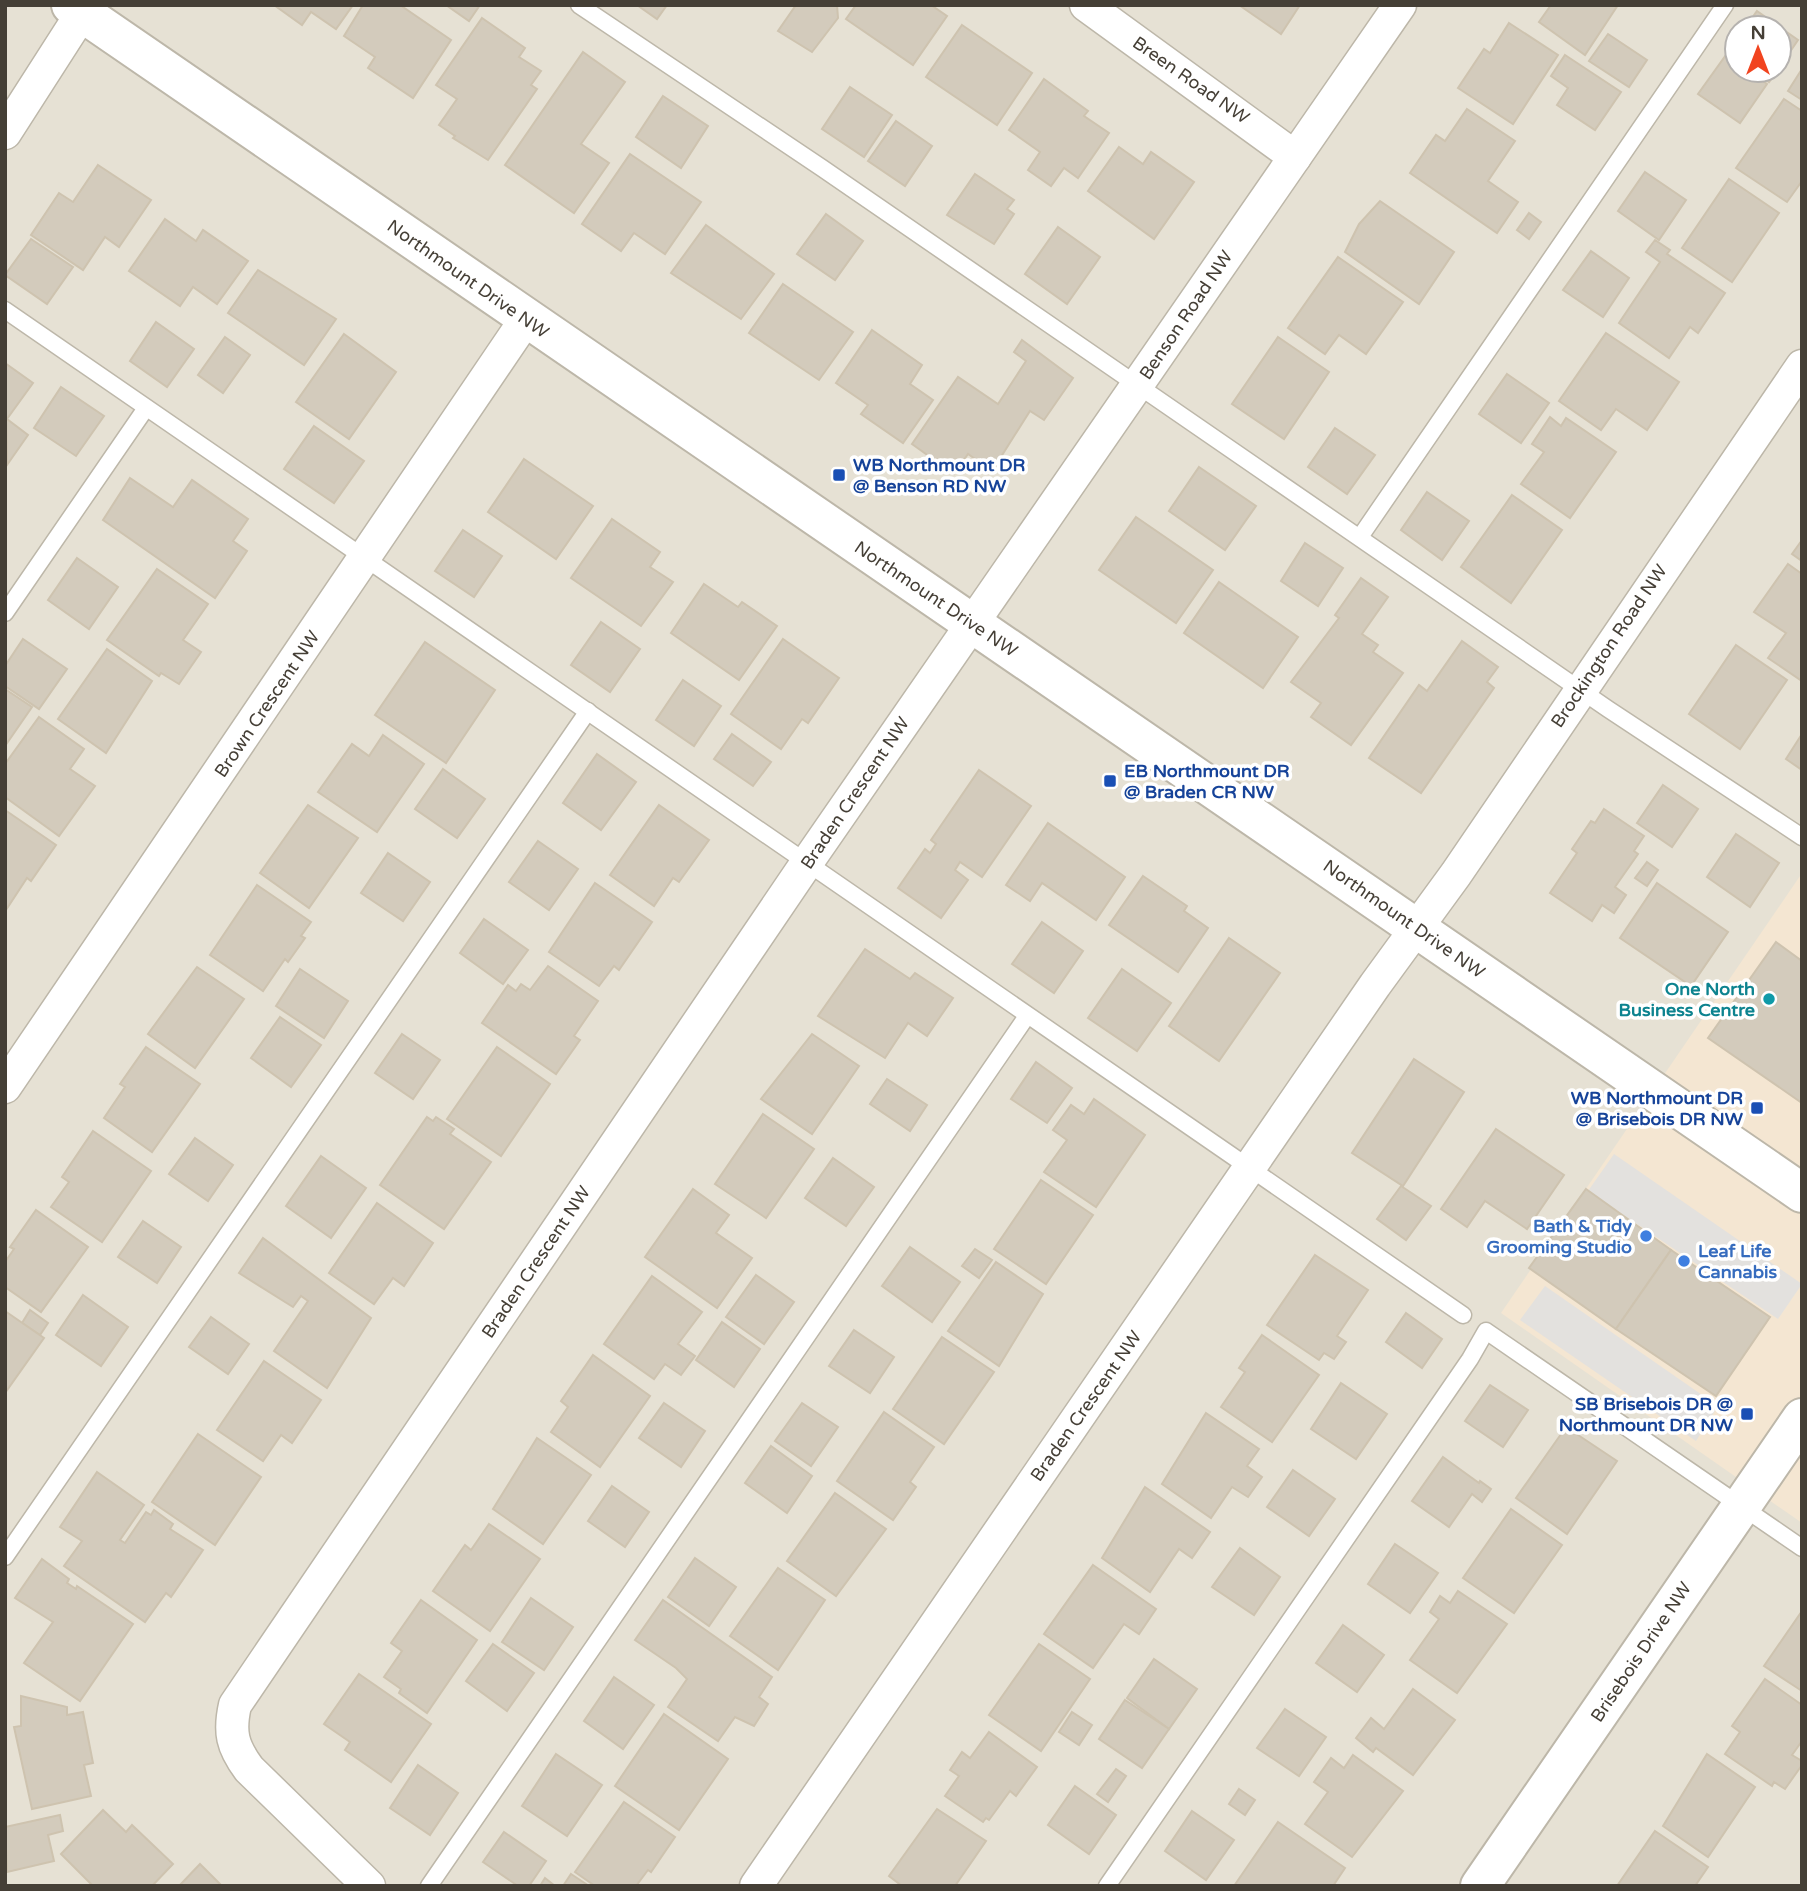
<svg xmlns="http://www.w3.org/2000/svg" width="1807" height="1891" font-family="'Varela Round',sans-serif">
<style>
.residential{fill:#e6e1d4;fill-rule:evenodd}
.commercial{fill:#f4e6d2}
.parking{fill:#e3e1de}
.building{fill:#d3cbbc;stroke:#cec3af;stroke-width:2}
.lines{fill:none;stroke-linecap:round;stroke-linejoin:round}
.service-casing{stroke:#bdb7a9;stroke-width:19}
.minor-casing{stroke:#bdb7a9;stroke-width:35}
.tertiary-casing{stroke:#bdb7a9;stroke-width:42}
.service{stroke:#fff;stroke-width:16}
.minor{stroke:#fff;stroke-width:32}
.tertiary{stroke:#fff;stroke-width:38}
.transit-dot{fill:#1a4fb4;stroke:#fff;stroke-width:2.5}
.culture-dot{fill:#0f9aa8;stroke:#fff;stroke-width:2.5}
.shop-dot{fill:#3f7fe0;stroke:#fff;stroke-width:2.5}
.labels{text-anchor:middle;dominant-baseline:central;stroke-width:7;stroke-linejoin:round;paint-order:stroke}
.street-label{font-size:18px;fill:#453f36;stroke:#fff}
.transit-label{font-size:18px;font-weight:bold;fill:#164399;stroke:#fff;text-anchor:start}
.culture-label{font-size:18px;font-weight:bold;fill:#0d838f;stroke:#fff;text-anchor:end}
.shop-label{font-size:18px;font-weight:bold;fill:#366cbe;stroke:#fff;text-anchor:end}
</style>
<rect width="100%" height="100%" fill="#f2efe6"/>
<path class="residential" d="M5,5H1802V1886H5ZM1737,28H1779V70H1737Z"/>
<path class="commercial" d="M1800,876L1802,877V1523L1501,1313Z"/>
<g class="parking">
<path d="M1614,1154L1802,1284L1778,1319L1588,1191Z"/>
<path d="M1545,1286L1718,1406L1696,1441L1520,1320Z"/>
</g>
<g class="building">
<path d="M274,5H353L336,29L311,12L302,25Z"/>
<path d="M363,5H400L451,40L413,98L368,68L375,57L344,36Z"/>
<path d="M446,5H480L469,21Z"/>
<path d="M637,5H667L657,19Z"/>
<path d="M796,5H837L838,18L812,52L778,31Z"/>
<path d="M856,5H931L947,16L913,65L846,19Z"/>
<path d="M1239,5H1300L1281,34Z"/>
<path d="M1551,5H1618L1585,55L1539,22Z"/>
<path d="M1757,11L1798,40L1779,68V28H1745Z"/>
<path d="M482,18L525,48L519,57L541,71L531,85L537,89L488,160L453,138L455,136L439,125L457,99L436,85Z"/>
<path d="M1509,23L1558,55L1513,124L1458,88L1484,49L1490,53Z"/>
<path d="M962,25L1032,73L997,125L926,77Z"/>
<path d="M1608,34L1647,60L1629,87L1589,61Z"/>
<path d="M1737,40V60L1728,53Z"/>
<path d="M583,52L625,82L581,144L609,163L574,213L505,165Z"/>
<path d="M1565,55L1621,92L1595,130L1557,105L1568,88L1551,76Z"/>
<path d="M1726,55L1737,63V70H1748L1767,84L1740,123L1698,94Z"/>
<path d="M1802,69V100L1788,91Z"/>
<path d="M1752,70H1778L1769,82Z"/>
<path d="M1044,79L1088,111L1084,116L1109,133L1078,178L1064,168L1051,186L1028,170L1040,152L1009,130Z"/>
<path d="M850,87L892,115L864,157L822,129Z"/>
<path d="M663,96L708,126L681,168L636,137Z"/>
<path d="M1784,99L1802,111V181L1787,202L1736,168Z"/>
<path d="M1467,109L1515,141L1488,181L1518,202L1497,233L1410,173L1436,135L1445,141Z"/>
<path d="M896,121L932,146L905,186L868,161Z"/>
<path d="M1119,147L1143,164L1151,152L1194,182L1154,239L1088,191Z"/>
<path d="M630,154L701,202L665,254L634,233L621,251L582,224Z"/>
<path d="M98,165L151,200L119,247L105,237L83,270L31,235L59,193L73,202Z"/>
<path d="M1645,172L1686,200L1659,240L1618,211Z"/>
<path d="M975,174L1014,200L1007,209L1014,214L994,244L947,215Z"/>
<path d="M1729,179L1779,213L1732,282L1682,248Z"/>
<path d="M1380,201L1454,252L1419,304L1345,252L1359,224Z"/>
<path d="M1529,213L1541,222L1529,239L1517,230Z"/>
<path d="M826,214L863,241L835,280L797,254Z"/>
<path d="M165,219L196,241L203,230L248,261L217,304L193,287L180,306L129,271Z"/>
<path d="M706,225L774,274L741,319L671,273Z"/>
<path d="M1058,227L1100,257L1067,304L1025,274Z"/>
<path d="M31,239L73,267L47,304L5,275Z"/>
<path d="M1655,240L1670,250L1667,254L1725,293L1698,333L1690,327L1669,358L1619,323L1660,262L1646,252Z"/>
<path d="M1591,251L1629,278L1603,317L1563,290Z"/>
<path d="M1338,257L1403,302L1366,354L1339,335L1325,354L1288,328Z"/>
<path d="M258,270L336,319L304,365L228,313Z"/>
<path d="M783,284L853,332L819,380L749,333Z"/>
<path d="M156,322L194,349L167,387L130,361Z"/>
<path d="M872,330L922,365L910,384L933,400L903,443L861,414L868,405L836,383Z"/>
<path d="M1606,333L1679,382L1647,430L1616,409L1601,430L1559,401Z"/>
<path d="M344,334L396,372L349,439L296,402Z"/>
<path d="M225,337L250,355L223,393L198,375Z"/>
<path d="M1278,337L1329,372L1284,439L1232,404Z"/>
<path d="M1022,340L1073,378L1044,420L1030,411L992,471L968,454L954,474L912,444L958,377L998,404L1026,361L1014,352Z"/>
<path d="M5,363L33,383L7,419L28,435L7,465Z"/>
<path d="M1507,374L1549,403L1521,443L1479,414Z"/>
<path d="M61,387L104,416L76,456L34,428Z"/>
<path d="M1550,417L1561,426L1566,418L1616,452L1570,518L1521,484L1544,452L1532,444Z"/>
<path d="M314,426L364,461L334,503L284,469Z"/>
<path d="M1335,428L1375,455L1347,494L1308,467Z"/>
<path d="M524,459L593,506L556,559L488,512Z"/>
<path d="M1199,467L1256,506L1225,550L1169,511Z"/>
<path d="M130,478L173,507L192,480L248,519L233,541L247,551L215,598L103,520Z"/>
<path d="M1427,492L1469,521L1442,560L1401,530Z"/>
<path d="M1512,495L1562,530L1511,603L1461,567Z"/>
<path d="M1136,517L1213,570L1176,623L1099,570Z"/>
<path d="M612,519L660,552L650,567L673,582L641,626L571,578Z"/>
<path d="M463,530L502,556L474,597L435,571Z"/>
<path d="M1802,540V561L1792,554Z"/>
<path d="M1305,543L1343,568L1318,606L1281,581Z"/>
<path d="M77,558L118,587L89,629L48,600Z"/>
<path d="M1788,564L1802,574V681L1768,658L1786,633L1754,612Z"/>
<path d="M157,569L208,604L183,640L201,652L179,684L161,673L159,676L107,640Z"/>
<path d="M1361,578L1388,597L1362,634L1378,645L1373,652L1403,673L1351,745L1311,717L1321,703L1291,682L1339,618L1335,615Z"/>
<path d="M1219,582L1298,637L1263,688L1184,633Z"/>
<path d="M704,584L738,607L742,602L777,626L739,680L671,633Z"/>
<path d="M601,622L640,649L610,692L571,665Z"/>
<path d="M23,639L67,669L39,709L5,686V666Z"/>
<path d="M783,639L839,678L808,723L802,719L781,749L731,714Z"/>
<path d="M1462,641L1498,667L1487,682L1494,688L1421,793L1369,758L1419,685L1427,691Z"/>
<path d="M425,642L495,690L446,763L375,715Z"/>
<path d="M1736,645L1787,680L1740,749L1689,714Z"/>
<path d="M107,649L152,681L106,753L58,719Z"/>
<path d="M683,680L721,706L694,746L656,720Z"/>
<path d="M5,689L32,707L5,746Z"/>
<path d="M39,717L84,749L70,769L95,786L59,836L5,797V764Z"/>
<path d="M732,734L771,762L753,786L714,759Z"/>
<path d="M1802,734V770L1786,759Z"/>
<path d="M383,735L424,764L377,832L318,792L352,744L369,756Z"/>
<path d="M597,754L636,782L601,830L563,803Z"/>
<path d="M443,769L485,799L457,838L415,809Z"/>
<path d="M979,770L1031,806L982,877L960,862L955,870L968,880L941,918L898,888L925,849L930,853L936,844L931,840Z"/>
<path d="M1663,785L1698,809L1672,847L1637,823Z"/>
<path d="M308,805L358,838L309,908L260,873Z"/>
<path d="M659,805L709,840L679,882L673,878L654,906L610,875Z"/>
<path d="M1604,809L1644,836L1634,851L1638,854L1615,887L1626,895L1614,913L1602,905L1592,921L1550,893L1577,853L1572,849L1591,821L1595,823Z"/>
<path d="M5,810L56,845L31,881L27,878L6,910Z"/>
<path d="M1048,823L1125,877L1096,920L1042,883L1030,901L1006,885Z"/>
<path d="M1736,834L1779,863L1750,907L1707,877Z"/>
<path d="M538,841L578,869L549,910L509,882Z"/>
<path d="M388,853L430,882L403,921L361,893Z"/>
<path d="M1647,862L1658,870L1647,886L1635,878Z"/>
<path d="M1143,876L1187,906L1184,911L1208,928L1178,972L1109,925Z"/>
<path d="M595,883L652,922L619,970L614,966L599,986L549,952Z"/>
<path d="M1657,883L1728,932L1691,986L1620,938Z"/>
<path d="M257,885L311,922L301,936L305,938L288,962L285,959L263,991L210,955Z"/>
<path d="M484,919L528,950L503,984L460,953Z"/>
<path d="M1042,922L1083,951L1054,993L1012,964Z"/>
<path d="M1229,938L1280,973L1219,1061L1169,1026Z"/>
<path d="M1776,942L1802,961V1103L1708,1038Z"/>
<path d="M865,949L910,979L915,973L953,998L927,1036L908,1023L885,1058L818,1016Z"/>
<path d="M548,966L598,1001L574,1036L580,1040L556,1074L482,1023L508,985L516,991L521,984L530,990Z"/>
<path d="M197,967L244,999L195,1068L148,1034Z"/>
<path d="M300,969L348,1001L324,1038L276,1006Z"/>
<path d="M1122,969L1171,1003L1137,1051L1088,1018Z"/>
<path d="M280,1017L321,1045L291,1087L251,1058Z"/>
<path d="M402,1034L440,1060L413,1099L375,1073Z"/>
<path d="M812,1034L859,1066L812,1134L761,1099Z"/>
<path d="M146,1047L200,1084L152,1152L104,1118L125,1087L120,1084Z"/>
<path d="M497,1047L550,1084L501,1156L447,1119Z"/>
<path d="M1414,1059L1464,1092L1403,1186L1352,1153Z"/>
<path d="M1036,1062L1072,1088L1047,1123L1011,1099Z"/>
<path d="M887,1079L927,1105L910,1131L870,1104Z"/>
<path d="M1094,1099L1145,1135L1096,1207L1044,1172L1067,1140L1053,1130L1071,1105L1084,1114Z"/>
<path d="M763,1114L814,1149L766,1218L715,1184Z"/>
<path d="M427,1117L433,1121L436,1117L454,1129L450,1134L491,1162L444,1229L380,1185Z"/>
<path d="M1496,1129L1564,1175L1527,1229L1485,1201L1467,1227L1441,1209Z"/>
<path d="M93,1131L151,1171L102,1242L51,1207L69,1182L62,1177Z"/>
<path d="M195,1138L233,1165L208,1201L169,1174Z"/>
<path d="M321,1156L366,1188L331,1238L286,1206Z"/>
<path d="M833,1158L874,1187L846,1226L805,1198Z"/>
<path d="M1041,1180L1093,1215L1046,1284L994,1249Z"/>
<path d="M1401,1186L1431,1206L1406,1240L1377,1219Z"/>
<path d="M693,1189L729,1215L716,1233L752,1258L717,1308L645,1257Z"/>
<path d="M1586,1189L1671,1250L1616,1329L1529,1268Z"/>
<path d="M377,1203L433,1243L404,1286L393,1278L374,1304L329,1273Z"/>
<path d="M36,1210L88,1247L41,1312L5,1287V1262L14,1249L10,1247Z"/>
<path d="M143,1221L181,1247L157,1283L118,1257Z"/>
<path d="M263,1238L371,1318L327,1388L274,1351L308,1301L301,1296L293,1307L239,1273Z"/>
<path d="M910,1247L960,1282L932,1322L882,1286Z"/>
<path d="M975,1249L992,1260L979,1278L962,1266Z"/>
<path d="M1671,1250L1770,1317L1716,1396L1616,1329Z"/>
<path d="M1315,1255L1368,1290L1337,1336L1346,1342L1334,1359L1324,1353L1319,1360L1267,1325Z"/>
<path d="M996,1262L1043,1294L999,1366L948,1331Z"/>
<path d="M756,1275L794,1302L764,1344L726,1317Z"/>
<path d="M652,1276L702,1312L678,1344L695,1356L681,1375L665,1364L654,1379L604,1344Z"/>
<path d="M83,1295L128,1327L101,1366L56,1335Z"/>
<path d="M30,1310L48,1323L40,1335L22,1323Z"/>
<path d="M5,1311L44,1338L5,1393Z"/>
<path d="M1406,1313L1442,1339L1422,1368L1386,1342Z"/>
<path d="M211,1317L249,1344L228,1374L189,1347Z"/>
<path d="M722,1322L760,1349L734,1387L696,1360Z"/>
<path d="M854,1330L894,1357L870,1393L829,1366Z"/>
<path d="M1262,1335L1319,1375L1272,1442L1221,1407L1245,1372L1239,1368Z"/>
<path d="M942,1337L994,1372L944,1444L893,1409Z"/>
<path d="M593,1355L650,1396L600,1467L551,1432L568,1407L561,1401Z"/>
<path d="M264,1361L321,1400L292,1443L281,1435L263,1461L217,1430Z"/>
<path d="M1341,1383L1387,1414L1356,1459L1311,1429Z"/>
<path d="M1490,1385L1528,1410L1503,1447L1465,1421Z"/>
<path d="M664,1403L705,1431L681,1467L639,1438Z"/>
<path d="M802,1403L838,1427L811,1466L775,1441Z"/>
<path d="M884,1412L934,1447L910,1482L916,1487L893,1520L837,1481Z"/>
<path d="M1206,1413L1259,1449L1247,1466L1262,1477L1248,1497L1232,1487L1211,1518L1162,1484Z"/>
<path d="M1566,1427L1617,1461L1567,1534L1516,1498Z"/>
<path d="M198,1434L261,1477L215,1545L152,1502Z"/>
<path d="M537,1438L591,1475L543,1544L493,1509Z"/>
<path d="M771,1446L812,1476L787,1513L745,1483Z"/>
<path d="M1443,1457L1479,1483L1480,1481L1491,1489L1482,1502L1472,1494L1449,1527L1412,1501Z"/>
<path d="M1293,1470L1335,1499L1309,1536L1267,1507Z"/>
<path d="M97,1472L144,1505L120,1540L125,1543L146,1512L151,1515L154,1510L173,1524L170,1529L203,1550L171,1597L166,1593L145,1622L64,1566L82,1541L60,1527Z"/>
<path d="M612,1486L649,1512L625,1547L588,1521Z"/>
<path d="M1145,1487L1210,1532L1192,1558L1179,1549L1150,1592L1102,1558Z"/>
<path d="M835,1493L886,1529L836,1596L787,1561Z"/>
<path d="M1511,1509L1562,1545L1514,1613L1463,1578Z"/>
<path d="M489,1524L540,1559L490,1631L433,1591L465,1545L471,1550Z"/>
<path d="M1395,1544L1438,1573L1410,1613L1368,1584Z"/>
<path d="M1240,1548L1280,1577L1254,1615L1212,1587Z"/>
<path d="M695,1558L736,1587L709,1626L668,1597Z"/>
<path d="M42,1559L69,1579L67,1583L76,1589L77,1586L133,1624L80,1701L24,1663L53,1622L15,1598Z"/>
<path d="M1093,1565L1156,1609L1139,1634L1124,1624L1093,1668L1044,1634Z"/>
<path d="M778,1568L825,1600L778,1670L730,1636Z"/>
<path d="M1458,1591L1507,1624L1457,1693L1410,1660L1439,1619L1430,1612L1440,1596L1450,1603Z"/>
<path d="M531,1598L573,1627L544,1670L502,1642Z"/>
<path d="M421,1600L477,1640L427,1713L399,1693L401,1689L384,1677L402,1651L391,1643Z"/>
<path d="M663,1600L772,1677L759,1697L768,1704L754,1726L735,1717L718,1741L668,1707L687,1679L676,1668L635,1640Z"/>
<path d="M1802,1611V1691L1764,1666Z"/>
<path d="M1343,1625L1384,1655L1357,1692L1316,1663Z"/>
<path d="M493,1644L534,1673L507,1711L466,1681Z"/>
<path d="M1039,1644L1090,1679L1041,1751L989,1715Z"/>
<path d="M1154,1659L1197,1689L1169,1729L1127,1698Z"/>
<path d="M359,1674L431,1724L391,1782L345,1750L350,1742L324,1724Z"/>
<path d="M614,1677L654,1705L623,1749L584,1721Z"/>
<path d="M1765,1679L1802,1705V1741L1792,1755L1802,1761V1765L1785,1789L1774,1782L1772,1786L1725,1754L1740,1732L1732,1726Z"/>
<path d="M1413,1689L1455,1720L1413,1775L1376,1748L1373,1752L1356,1738L1371,1718L1384,1729Z"/>
<path d="M21,1696L67,1707V1715L83,1712L93,1763L84,1765L91,1796L32,1809L14,1727L21,1726Z"/>
<path d="M1125,1700L1169,1729L1142,1768L1099,1739Z"/>
<path d="M1285,1709L1326,1737L1299,1776L1257,1748Z"/>
<path d="M1072,1712L1092,1725L1079,1745L1059,1732Z"/>
<path d="M664,1714L728,1759L679,1830L615,1786Z"/>
<path d="M989,1732L1037,1767L1016,1796L1010,1791L989,1820L986,1818L983,1822L945,1796L959,1776L950,1770L962,1752L970,1758Z"/>
<path d="M556,1754L602,1785L567,1836L522,1806Z"/>
<path d="M1707,1754L1755,1787L1708,1857L1663,1826Z"/>
<path d="M1353,1755L1403,1791L1352,1857L1305,1824L1328,1792L1314,1782L1331,1758L1344,1768Z"/>
<path d="M418,1765L458,1793L430,1835L390,1808Z"/>
<path d="M1116,1769L1126,1776L1108,1802L1097,1794Z"/>
<path d="M1075,1786L1116,1815L1089,1854L1048,1825Z"/>
<path d="M1239,1789L1255,1800L1245,1815L1229,1804Z"/>
<path d="M624,1802L675,1837L651,1872L648,1870L636,1886H595L575,1872Z"/>
<path d="M937,1809L986,1841L955,1886H902L889,1876Z"/>
<path d="M103,1810L126,1832L132,1825L173,1864L152,1886H93L61,1854Z"/>
<path d="M1192,1811L1234,1840L1206,1880L1165,1851Z"/>
<path d="M60,1815L63,1831L48,1835L54,1861L7,1872L5,1827Z"/>
<path d="M1278,1822L1345,1868L1333,1886H1234Z"/>
<path d="M1655,1831L1708,1867L1695,1886H1617Z"/>
<path d="M504,1832L546,1861L529,1886H518L483,1862Z"/>
<path d="M200,1864L222,1886H179Z"/>
<path d="M571,1874L589,1886H563Z"/>
<path d="M545,1878L555,1886H540Z"/>
</g>
<g class="lines">
<g class="service-casing">
<g id="service">
<path d="M579,5L822,168L1608,709L1802,837"/>
<path d="M5,310L1463,1315"/>
<path d="M1360,537L1725,5"/>
<path d="M5,613L146,408"/>
<path d="M5,1557L588,711"/>
<path d="M429,1886L1027,1016"/>
<path d="M1107,1886L1470,1359L1486,1331L1802,1548"/>
</g>
</g>
<g class="minor-casing">
<g id="minor">
<path d="M1086,5L1295,157"/>
<path d="M5,133L82,13"/>
<path d="M5,1087L526,319"/>
<path d="M369,1886L249,1769C232,1746 229,1732 235,1705L806,864L1400,5"/>
<path d="M756,1886L1375,985L1456,874L1802,366"/>
</g>
</g>
<g class="tertiary-casing">
<g id="tertiary">
<path d="M71,5L1802,1193"/>
<path d="M1480,1886L1802,1418"/>
</g>
</g>
<use href="#service" class="service"/>
<use href="#minor" class="minor"/>
<use href="#tertiary" class="tertiary"/>
</g>
<g class="transit-dot">
<rect x="832" y="468" width="14" height="14" rx="3.5"/>
<rect x="1103" y="774" width="14" height="14" rx="3.5"/>
<rect x="1750" y="1101" width="14" height="14" rx="3.5"/>
<rect x="1740" y="1407" width="14" height="14" rx="3.5"/>
</g>
<circle class="culture-dot" cx="1769" cy="999" r="7"/>
<g class="shop-dot">
<circle cx="1646" cy="1236" r="7"/>
<circle cx="1684" cy="1261" r="7"/>
</g>
<g class="labels">
<g class="street-label">
<text transform="translate(1191 80) rotate(35)">Breen Road NW</text>
<text transform="translate(468 279) rotate(35)">Northmount Drive NW</text>
<text transform="translate(1186 315) rotate(-56)">Benson Road NW</text>
<text transform="translate(936 599) rotate(34)">Northmount Drive NW</text>
<text transform="translate(1609 646) rotate(-56)">Brockington Road NW</text>
<text transform="translate(267 704) rotate(-56)">Brown Crescent NW</text>
<text transform="translate(855 793) rotate(-56)">Braden Crescent NW</text>
<text transform="translate(1404 919) rotate(35)">Northmount Drive NW</text>
<text transform="translate(536 1262) rotate(-56)">Braden Crescent NW</text>
<text transform="translate(1086 1406) rotate(-55)">Braden Crescent NW</text>
<text transform="translate(1641 1652) rotate(-56)">Brisebois Drive NW</text>
</g>
<g class="transit-label">
<text x="853" y="465">WB Northmount DR<tspan x="853" dy="21">@ Benson RD NW</tspan></text>
<text x="1124" y="771">EB Northmount DR<tspan x="1124" dy="21">@ Braden CR NW</tspan></text>
<text x="1743" y="1098" text-anchor="end">WB Northmount DR<tspan x="1743" dy="21">@ Brisebois DR NW</tspan></text>
<text x="1733" y="1404" text-anchor="end">SB Brisebois DR @<tspan x="1733" dy="21">Northmount DR NW</tspan></text>
</g>
<g class="culture-label">
<text x="1755" y="989">One North<tspan x="1755" dy="21">Business Centre</tspan></text>
</g>
<g class="shop-label">
<text x="1632" y="1226">Bath &amp; Tidy<tspan x="1632" dy="21">Grooming Studio</tspan></text>
<text x="1698" y="1251" text-anchor="start">Leaf Life<tspan x="1698" dy="21">Cannabis</tspan></text>
</g>
</g>
<rect width="1807" height="1891" fill="none" stroke="#453f36" stroke-width="14"/>
<g transform="translate(1758 49)"><circle r="33" fill="#ffffff" stroke="#b5b2af" stroke-width="2"/>
<path d="M0-5L12 26L0 18L-12 26Z" fill="#f1441f"/>
<text y="-10" font-size="19" font-weight="bold" text-anchor="middle" fill="#453f36">N</text>
</g>
</svg>
